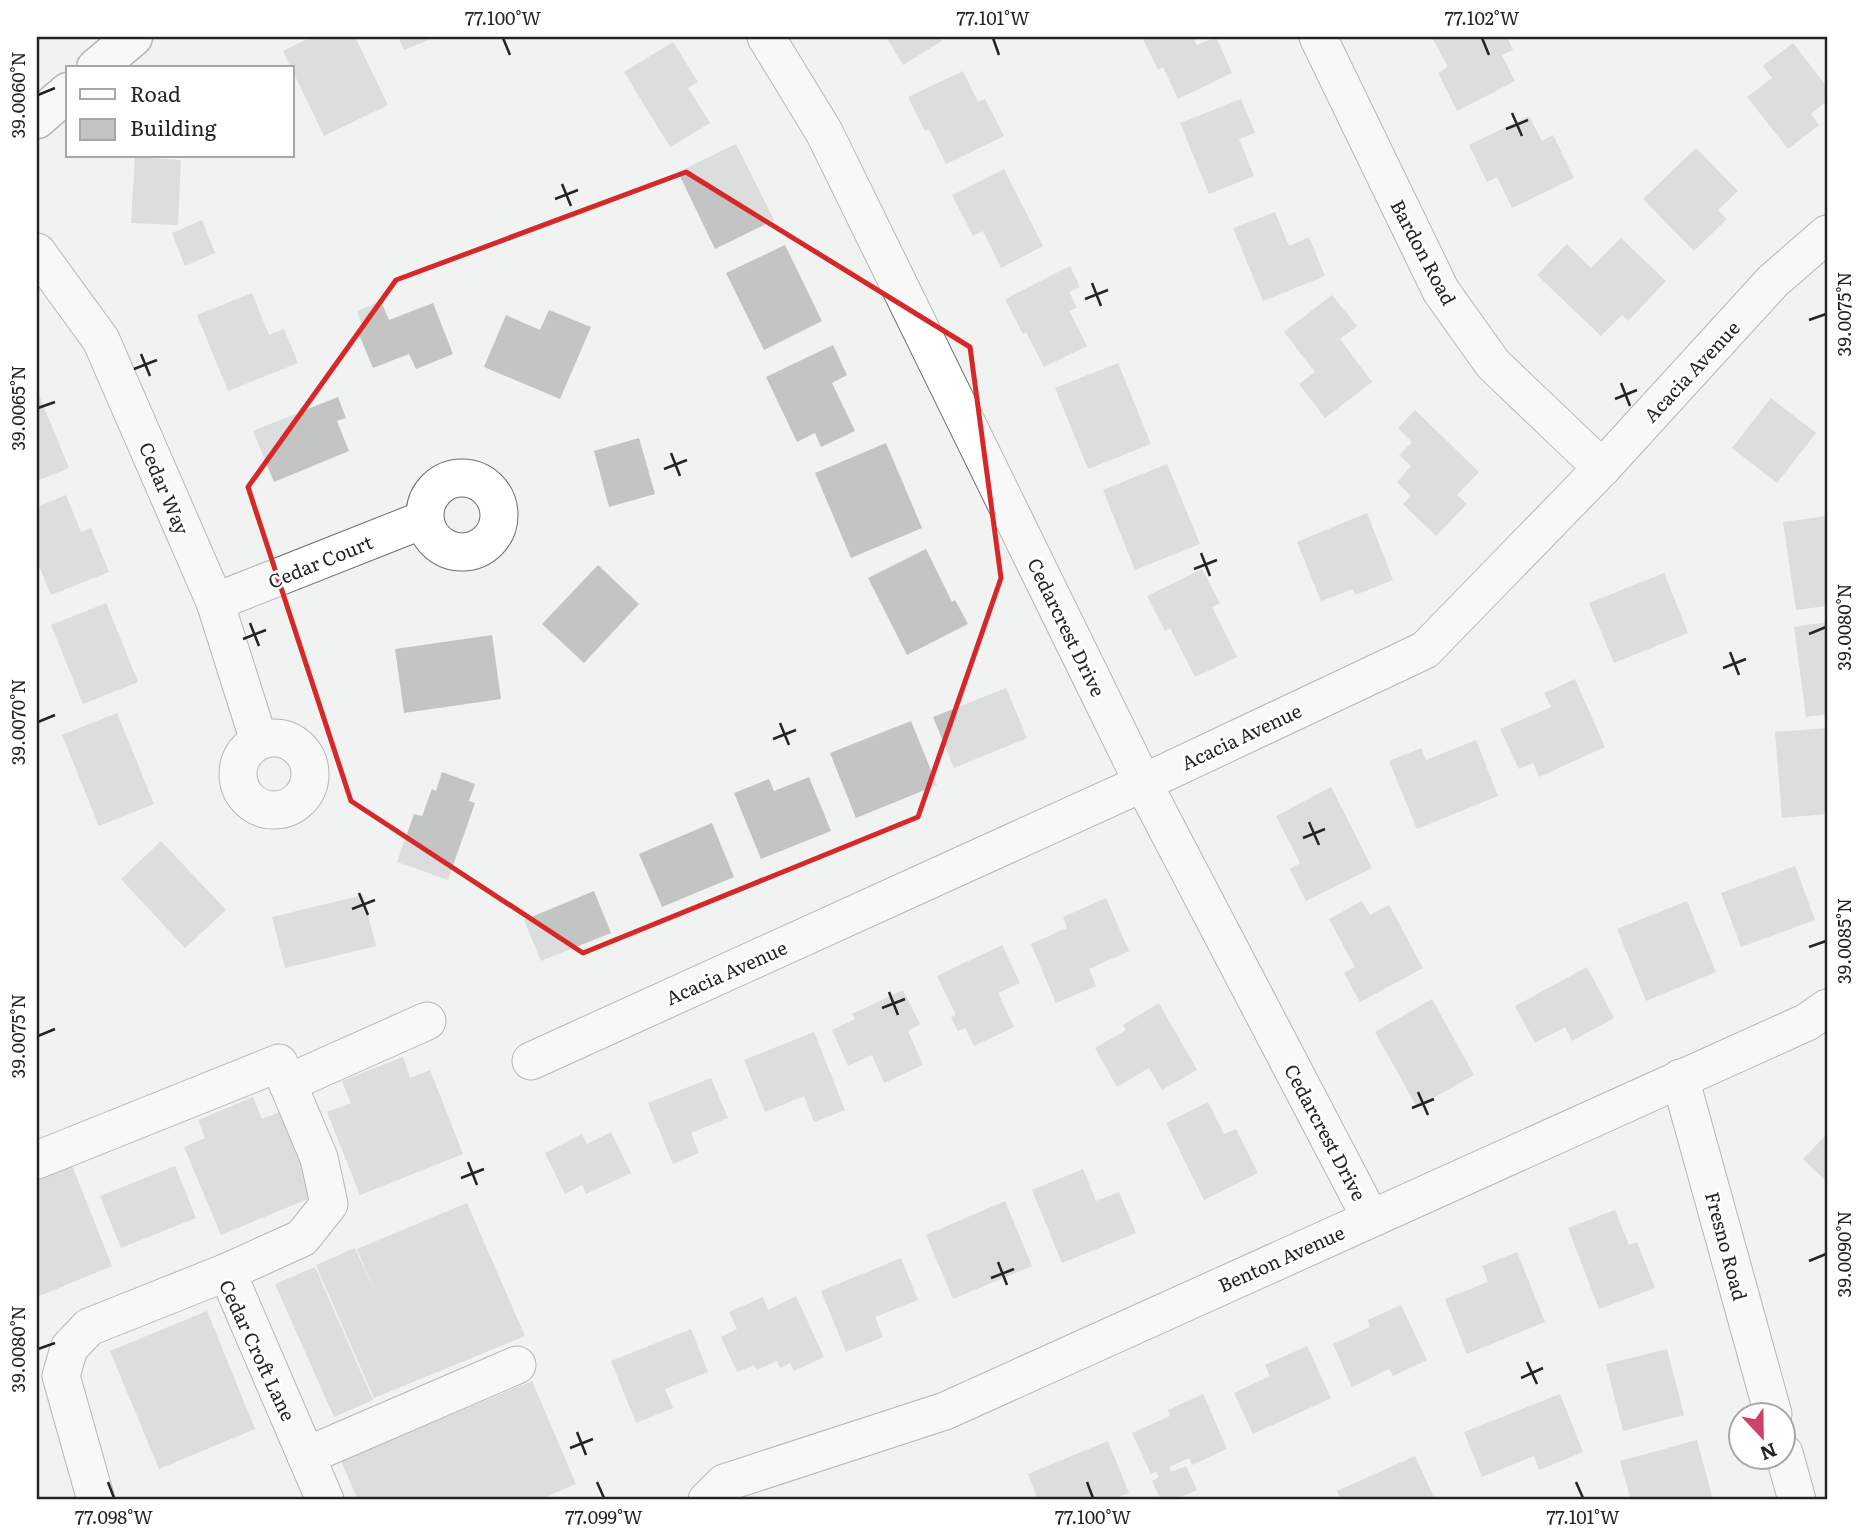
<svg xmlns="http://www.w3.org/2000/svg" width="1864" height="1537" font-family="Literata,serif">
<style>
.building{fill:#c2c5c3}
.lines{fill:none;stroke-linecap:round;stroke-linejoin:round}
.minor-casing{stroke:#6e706f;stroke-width:39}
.major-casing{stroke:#6e706f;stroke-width:41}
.minor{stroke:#fff;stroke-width:37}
.major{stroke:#fff;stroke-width:38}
.marked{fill:none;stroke:#d62828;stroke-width:5;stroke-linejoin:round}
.ticks{fill:none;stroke:#232424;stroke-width:2.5}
.labels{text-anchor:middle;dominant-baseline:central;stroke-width:5;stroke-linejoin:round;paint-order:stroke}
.street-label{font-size:19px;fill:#232424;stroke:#fff}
.neatline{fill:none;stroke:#232424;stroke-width:2.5}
.ticks-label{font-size:18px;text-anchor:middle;fill:#232424}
</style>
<rect width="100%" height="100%" fill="#f0f3f1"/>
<g class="building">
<path d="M311,37H355L388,105L324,136L283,51Z"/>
<path d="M398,37H436L404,50Z"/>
<path d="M886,37H940L942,41L903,65Z"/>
<path d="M1142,37H1193L1197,45L1216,37L1232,73L1178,99L1163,67L1158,70Z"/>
<path d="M1438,37H1507L1513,50L1502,55L1515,81L1457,111L1438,73L1448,67L1433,39Z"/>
<path d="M673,42L698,82L688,88L710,123L670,147L624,72Z"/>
<path d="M1793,43L1827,87V101L1811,114L1819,125L1788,149L1747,97L1772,78L1763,66Z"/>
<path d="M963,71L978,102L985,99L1004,136L946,164L929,129L925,131L908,97Z"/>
<path d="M1241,99L1255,133L1239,139L1254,176L1209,194L1180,123Z"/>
<path d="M1529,116L1542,141L1553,135L1574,178L1512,208L1497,177L1487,182L1469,145Z"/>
<path d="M736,144L774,220L715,249L678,172Z"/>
<path d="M1696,148L1738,191L1718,210L1727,219L1694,251L1643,199Z"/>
<path d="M135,157L181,160L178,225L131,223Z"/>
<path d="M1004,169L1043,246L1001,268L983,231L973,236L952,195Z"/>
<path d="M1275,212L1289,246L1309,237L1325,276L1263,301L1233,228Z"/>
<path d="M202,220L215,253L185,266L172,233Z"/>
<path d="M1621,238L1666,281L1628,321L1622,315L1601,336L1537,275L1567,244L1591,268Z"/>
<path d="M785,245L822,321L764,350L726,273Z"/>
<path d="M1070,266L1080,287L1069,292L1077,308L1069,311L1087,346L1044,367L1026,332L1023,334L1005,299Z"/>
<path d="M252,293L269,335L284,329L298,363L228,391L197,315Z"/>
<path d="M1332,295L1357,326L1340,339L1372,382L1325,418L1299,384L1315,372L1284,332Z"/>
<path d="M381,301L389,320L433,303L453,354L416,369L409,354L373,368L357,330L363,328L357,311Z"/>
<path d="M549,310L591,327L560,399L484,367L506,315L540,330Z"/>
<path d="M833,345L847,375L832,383L855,431L821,447L815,433L797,442L766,377Z"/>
<path d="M1118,363L1151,444L1088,469L1055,388Z"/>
<path d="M37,390L69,468L37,481Z"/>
<path d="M338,397L346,418L337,421L349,451L274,482L253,431Z"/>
<path d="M1771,398L1816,433L1777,483L1732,448Z"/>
<path d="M1415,410L1479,472L1457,495L1467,504L1436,536L1403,504L1411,496L1397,482L1411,466L1399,455L1412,442L1398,428Z"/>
<path d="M639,438L655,494L609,507L594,451Z"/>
<path d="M886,443L922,528L851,558L815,473Z"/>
<path d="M1167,464L1200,544L1135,570L1103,490Z"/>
<path d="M66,495L81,532L91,528L109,572L51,595L37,561V507Z"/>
<path d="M1367,513L1393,580L1355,595L1353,589L1321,601L1297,542Z"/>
<path d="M1827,516V606L1796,610L1783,522Z"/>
<path d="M926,549L952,602L955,600L968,624L907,655L868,578Z"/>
<path d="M598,565L639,604L584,663L542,624Z"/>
<path d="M1202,569L1220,603L1212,607L1237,657L1195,677L1170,628L1165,631L1147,596Z"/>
<path d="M1664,573L1688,633L1614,663L1589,603Z"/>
<path d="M106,603L138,682L83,704L51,625Z"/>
<path d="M1827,622V714L1806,717L1794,627Z"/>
<path d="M492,635L501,699L404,713L395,649Z"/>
<path d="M1575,679L1605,747L1539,777L1533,763L1519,769L1500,729L1551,707L1544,693Z"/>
<path d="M1006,688L1027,738L954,768L933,717Z"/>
<path d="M117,713L154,804L99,826L62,735Z"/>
<path d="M911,721L937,785L856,818L830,753Z"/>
<path d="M1827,728V814L1782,818L1775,732Z"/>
<path d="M1476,740L1498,796L1417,829L1389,761L1421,748L1426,760Z"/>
<path d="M442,772L475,784L469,801L475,803L448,880L397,862L414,814L422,816L432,789L436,791Z"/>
<path d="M809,777L831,831L761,859L734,793L769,779L774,791Z"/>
<path d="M1331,787L1372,868L1306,901L1290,869L1300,863L1276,816Z"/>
<path d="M712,823L734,877L662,907L639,854Z"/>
<path d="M161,841L226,910L185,948L121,879Z"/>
<path d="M1795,866L1815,920L1741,947L1721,893Z"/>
<path d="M594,891L611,933L541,961L524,920Z"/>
<path d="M363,895L376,946L285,968L272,917Z"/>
<path d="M1106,898L1129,951L1089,969L1096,986L1056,1003L1031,944L1067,928L1063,917Z"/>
<path d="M1362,901L1370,915L1389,905L1423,968L1360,1002L1344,973L1355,967L1329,919Z"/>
<path d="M1687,901L1716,972L1646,1001L1617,929Z"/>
<path d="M1002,945L1020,983L998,993L1014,1027L974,1046L965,1028L958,1031L951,1017L956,1015L937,976Z"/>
<path d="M1587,967L1614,1018L1572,1041L1565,1027L1535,1043L1515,1006Z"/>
<path d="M903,990L920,1024L908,1031L923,1065L884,1083L872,1055L848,1066L832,1030L855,1019L852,1014Z"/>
<path d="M1432,999L1474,1075L1417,1107L1375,1032Z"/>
<path d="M1159,1003L1197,1070L1162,1090L1149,1068L1117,1087L1095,1048L1126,1030L1123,1025Z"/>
<path d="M814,1032L845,1110L814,1122L804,1096L765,1112L744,1060Z"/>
<path d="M403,1057L410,1078L430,1070L463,1154L360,1195L327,1112L351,1103L342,1081Z"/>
<path d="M711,1078L728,1118L691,1133L699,1153L673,1164L648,1103Z"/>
<path d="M253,1097L262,1119L287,1109L322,1193L221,1235L184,1147L205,1138L198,1120Z"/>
<path d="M1208,1102L1224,1134L1236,1129L1258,1173L1204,1200L1166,1123Z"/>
<path d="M611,1132L631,1173L586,1194L582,1185L565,1194L545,1153L582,1134L587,1144Z"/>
<path d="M1827,1134V1182L1803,1159Z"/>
<path d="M71,1163L112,1266L37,1297V1177Z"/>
<path d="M175,1166L196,1218L121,1248L100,1196Z"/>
<path d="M1083,1169L1096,1201L1119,1192L1136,1233L1062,1263L1032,1190Z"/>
<path d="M1005,1201L1032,1266L953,1299L926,1235Z"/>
<path d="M467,1203L525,1336L374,1398L316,1265L355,1248L376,1295L357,1249Z"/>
<path d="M1615,1210L1629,1245L1637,1242L1655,1288L1599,1309L1568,1228Z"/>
<path d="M1517,1252L1545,1322L1467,1354L1445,1299L1488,1282L1482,1266Z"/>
<path d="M901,1258L918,1300L875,1317L883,1337L846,1352L821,1291Z"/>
<path d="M315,1267L373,1400L334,1417L275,1284Z"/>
<path d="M796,1296L824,1357L794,1371L790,1363L780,1368L777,1361L757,1370L754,1365L737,1372L721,1337L737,1329L729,1312L763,1297L768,1310Z"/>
<path d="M1401,1305L1427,1360L1393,1376L1389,1369L1352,1387L1333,1344L1370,1327L1368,1320Z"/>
<path d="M207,1311L255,1429L159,1469L110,1351Z"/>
<path d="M691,1329L708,1372L665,1389L673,1408L636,1423L611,1361Z"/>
<path d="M1307,1346L1331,1398L1253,1434L1234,1393L1270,1376L1265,1365Z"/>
<path d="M1667,1349L1684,1415L1623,1431L1606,1364Z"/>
<path d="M532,1381L576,1484L538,1500H358L341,1461Z"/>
<path d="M1203,1394L1227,1449L1192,1465L1189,1458L1169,1467L1171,1472L1186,1466L1197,1490L1174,1500H1161L1152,1481L1159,1477L1156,1471L1151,1474L1132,1433L1170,1416L1168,1410Z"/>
<path d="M1560,1394L1583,1452L1539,1470L1534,1456L1482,1477L1464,1432Z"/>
<path d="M1697,1440L1713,1500H1631L1620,1461Z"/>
<path d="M1108,1441L1129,1493L1111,1500H1038L1028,1474Z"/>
<path d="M1415,1456L1435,1500H1341L1337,1491Z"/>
</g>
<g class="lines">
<g class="minor-casing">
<g id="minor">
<path d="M766,37L824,132L1143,783L1370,1217"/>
<path d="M1318,37L1441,291L1493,364L1602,468"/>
<path d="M37,252L101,340L215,602L259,741"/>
<circle cx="462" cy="515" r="37"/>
<path d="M215,602L425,519"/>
<circle cx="274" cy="774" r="36"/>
<path d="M531,1061L1143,783L1425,650L1602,468L1773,281L1827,234"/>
<path d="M1680,1078L1773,1414"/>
<path d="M288,1083L427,1021"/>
<path d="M37,1160L279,1063L319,1158L329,1204L302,1238L227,1272L89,1327L69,1348L61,1376L96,1500"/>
<path d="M227,1272L325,1500"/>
<path d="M1784,1453L1797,1500"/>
<path d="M306,1456L517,1365"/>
<path d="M707,1500L724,1483L945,1411L1807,1022L1827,1008"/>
</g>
</g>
<g class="major-casing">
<g id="major">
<path d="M96,68L133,37"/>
<path d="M37,119L68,92"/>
</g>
</g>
<use href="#minor" class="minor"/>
<use href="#major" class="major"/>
</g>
<path d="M0 0H1864V1537H0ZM686,172L970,347L1001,578L918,817L583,953L351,801L248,487L396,280Z" fill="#f0f3f1" fill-opacity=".55" fill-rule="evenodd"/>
<path class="marked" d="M686,172L970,347L1001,578L918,817L583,953L351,801L248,487L396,280Z"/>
<path class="ticks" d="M503,38L510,55M993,38L999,55M1482,38L1489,55M38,95L55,88M1512,113L1522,136M1506,129L1528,120M562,184L571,206M555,199L578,190M1092,283L1101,306M1085,299L1108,290M1809,320L1826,314M141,354L150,376M134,369L157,360M1621,383L1630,406M1615,399L1637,390M38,408L55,402M671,453L680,476M664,469L687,460M1201,553L1210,576M1194,569L1217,560M250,623L259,646M1809,634L1826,627M243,639L266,630M1730,652L1739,675M1723,668L1746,659M38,722L55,715M780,723L789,745M773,739L796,730M1309,822L1319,845M1303,838L1325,829M359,893L368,915M352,909L375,900M1809,947L1826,941M889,992L898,1015M882,1008L905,999M38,1036L55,1029M1418,1092L1428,1115M1412,1108L1434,1099M468,1162L477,1185M461,1178L484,1169M1809,1261L1826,1254M998,1262L1007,1285M991,1278L1014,1269M38,1349L55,1343M1527,1362L1537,1384M1521,1378L1543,1368M577,1432L586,1455M570,1448L593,1439M108,1482L114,1498M597,1482L604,1498M1087,1482L1093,1498M1576,1482L1583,1498"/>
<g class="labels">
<g class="street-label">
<text transform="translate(1424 252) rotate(62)">Bardon Road</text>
<text transform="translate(1691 371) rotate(-47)">Acacia Avenue</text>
<text transform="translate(165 488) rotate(67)">Cedar Way</text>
<text transform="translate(320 561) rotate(-22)">Cedar Court</text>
<text transform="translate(1067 627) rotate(64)">Cedarcrest Drive</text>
<text transform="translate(1241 736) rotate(-25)">Acacia Avenue</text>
<text transform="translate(726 972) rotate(-24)">Acacia Avenue</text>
<text transform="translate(1326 1132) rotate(62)">Cedarcrest Drive</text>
<text transform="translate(1727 1246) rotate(75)">Fresno Road</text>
<text transform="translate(1281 1258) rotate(-24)">Benton Avenue</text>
<text transform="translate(258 1350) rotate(65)">Cedar Croft Lane</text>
</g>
</g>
<rect width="1864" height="1537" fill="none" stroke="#ffffff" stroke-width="77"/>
<rect x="66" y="66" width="228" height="91" fill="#ffffff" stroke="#a7a7a7" stroke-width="2"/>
<rect x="80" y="89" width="35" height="10" fill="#ffffff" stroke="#a7a7a7" stroke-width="2"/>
<text x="130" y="102" font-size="21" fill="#232424">Road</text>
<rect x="80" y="119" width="35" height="21" fill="#c2c5c3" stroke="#a7a7a7" stroke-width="2"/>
<text x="130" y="136" font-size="21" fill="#232424">Building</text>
<g transform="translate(1762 1436) rotate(158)"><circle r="33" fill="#ffffff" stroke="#a7a7a7" stroke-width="2"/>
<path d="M0-5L12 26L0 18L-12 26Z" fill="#d04168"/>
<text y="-10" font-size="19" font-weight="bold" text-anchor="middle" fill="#232424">N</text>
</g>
<rect x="38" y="38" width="1788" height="1460" class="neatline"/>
<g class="ticks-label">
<text x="503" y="25">77.100°W</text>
<text x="993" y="25">77.101°W</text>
<text x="1482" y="25">77.102°W</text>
<text transform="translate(19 95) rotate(-90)" y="6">39.0060°N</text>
<text transform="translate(1845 314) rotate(-90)" y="6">39.0075°N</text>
<text transform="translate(19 408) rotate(-90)" y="6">39.0065°N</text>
<text transform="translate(1845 627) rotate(-90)" y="6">39.0080°N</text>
<text transform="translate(19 722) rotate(-90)" y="6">39.0070°N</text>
<text transform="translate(1845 941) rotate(-90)" y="6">39.0085°N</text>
<text transform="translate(19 1036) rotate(-90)" y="6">39.0075°N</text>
<text transform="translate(1845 1254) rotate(-90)" y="6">39.0090°N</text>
<text transform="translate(19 1349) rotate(-90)" y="6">39.0080°N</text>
<text x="114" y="1524">77.098°W</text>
<text x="604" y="1524">77.099°W</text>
<text x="1093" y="1524">77.100°W</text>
<text x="1583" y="1524">77.101°W</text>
</g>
</svg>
